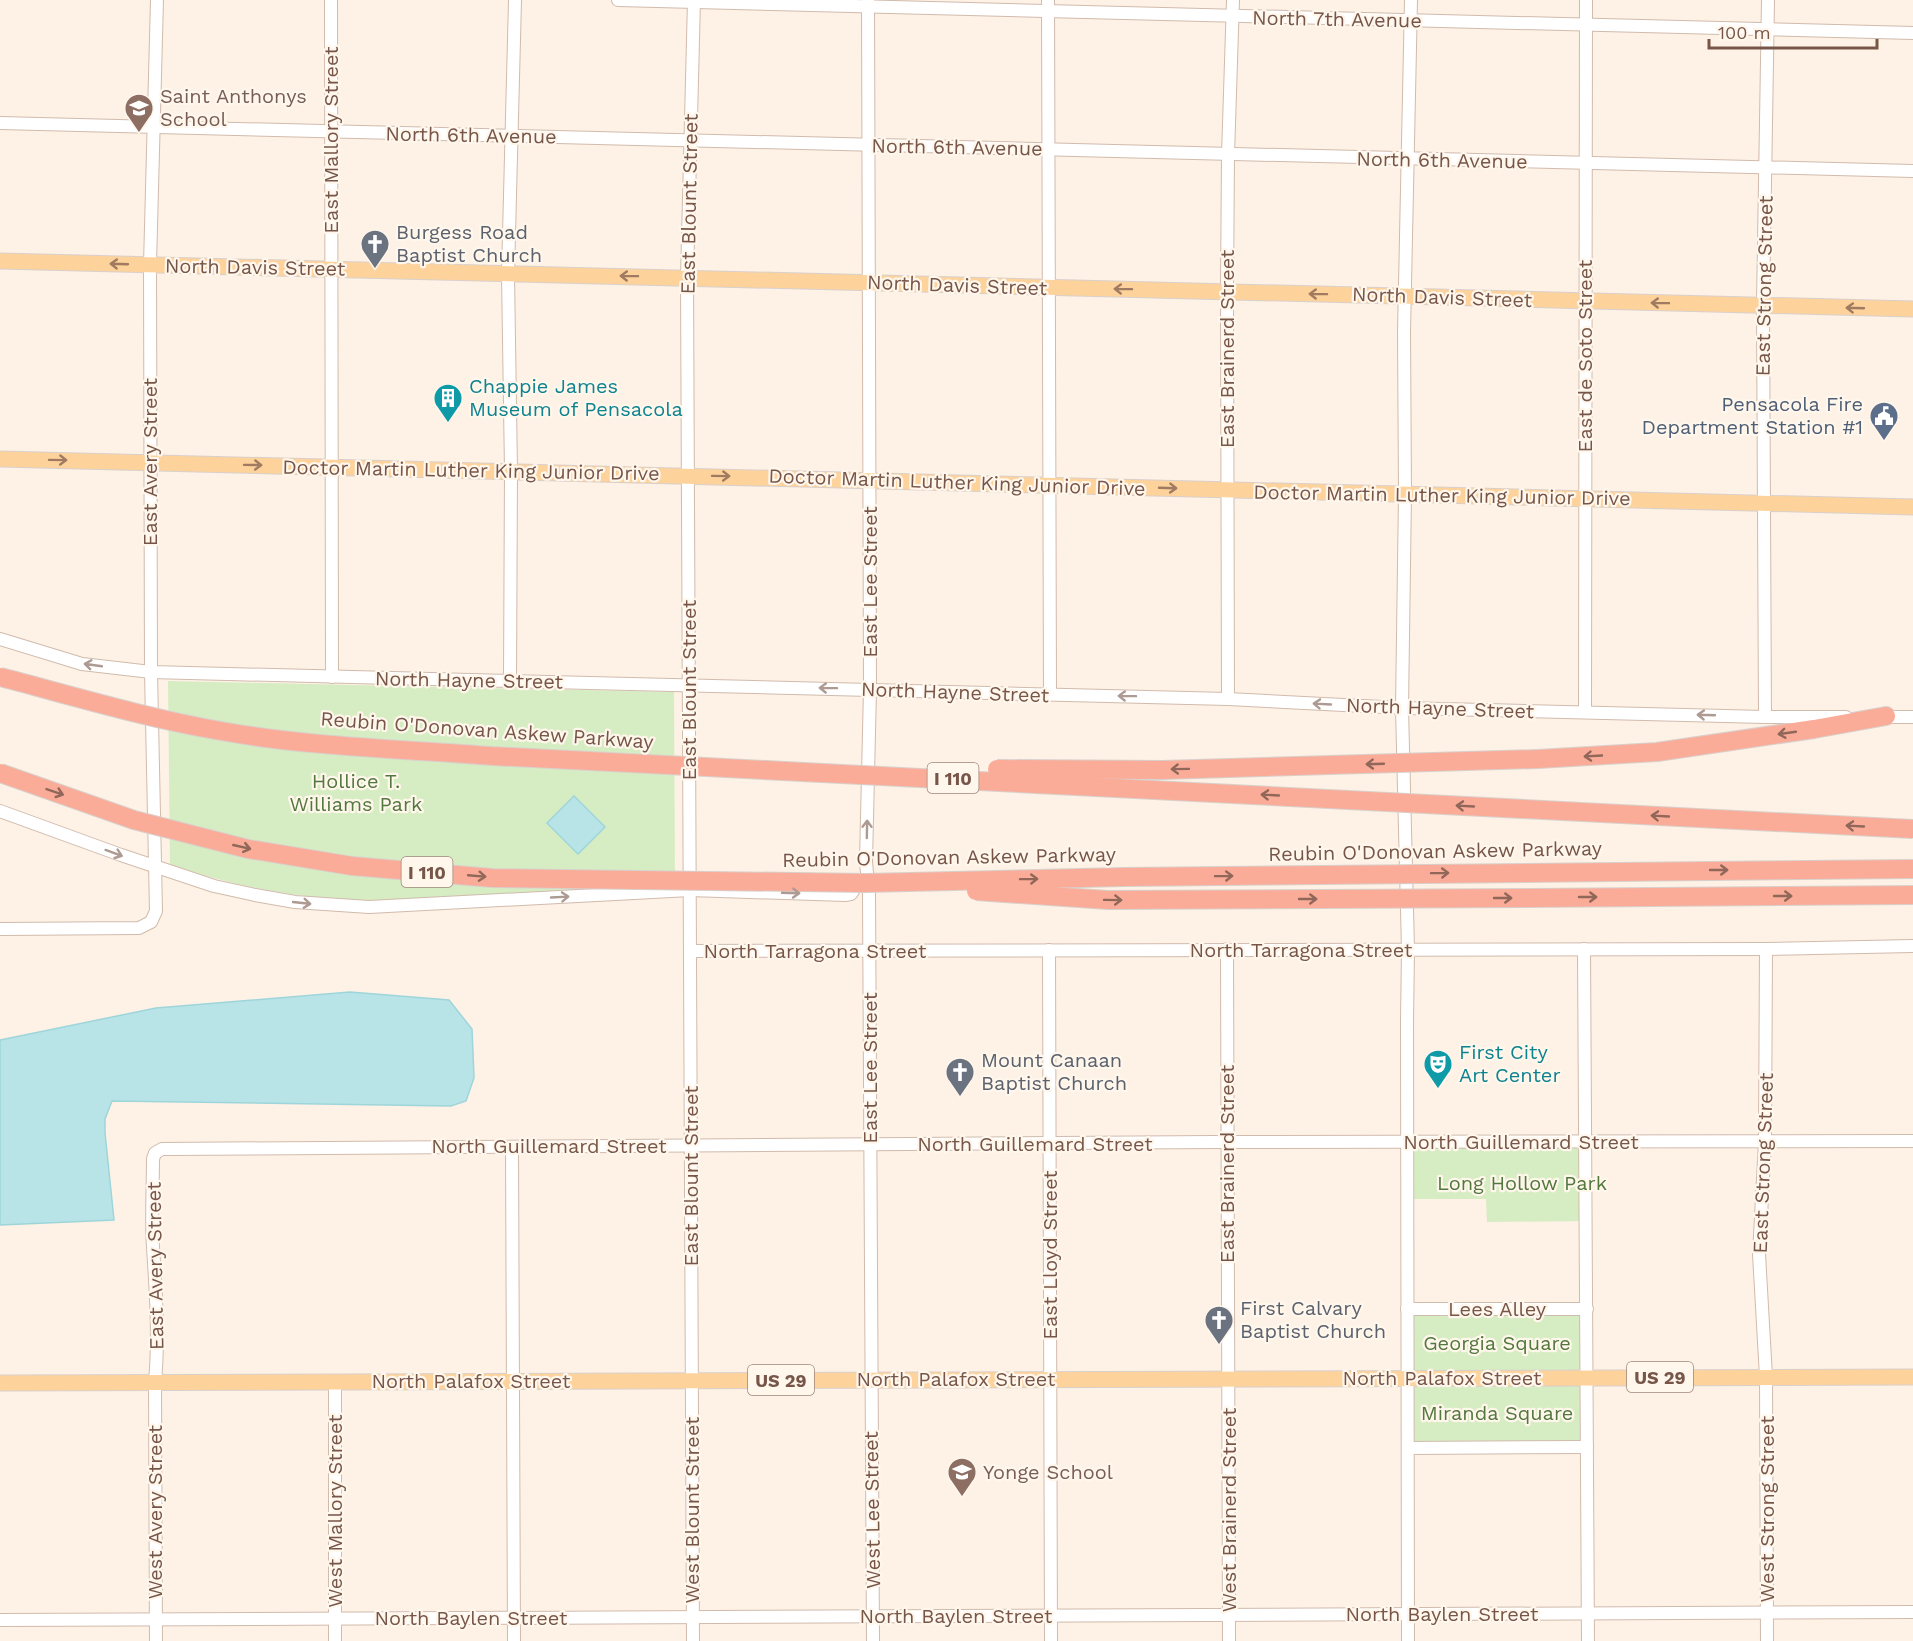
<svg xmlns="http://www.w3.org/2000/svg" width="1913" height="1641" font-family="'Work Sans',sans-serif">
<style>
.green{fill:#d6ecc2}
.water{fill:#b8e4e8;stroke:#9ed5da;stroke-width:1.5}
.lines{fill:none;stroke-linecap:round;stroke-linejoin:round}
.minor-casing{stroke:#d1bbad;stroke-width:14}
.major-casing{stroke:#d9d0cc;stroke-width:17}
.highway-casing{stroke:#d9d0cc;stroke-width:20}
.minor{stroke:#fff;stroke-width:12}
.major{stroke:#fed29b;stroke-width:15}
.highway{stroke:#faac99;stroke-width:18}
.highway-bridge-casing{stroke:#d9d0cc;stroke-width:20;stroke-linecap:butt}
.highway-bridge{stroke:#faac99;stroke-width:18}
.oneway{stroke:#a07b62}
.oneway2{stroke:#ad9a92}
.oneway3{stroke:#916759}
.labels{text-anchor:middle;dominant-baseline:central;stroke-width:4.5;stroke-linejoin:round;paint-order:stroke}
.shield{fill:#fff6ec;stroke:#a0867a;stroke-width:1.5}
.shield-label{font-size:18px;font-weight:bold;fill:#775649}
.street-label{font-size:20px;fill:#775649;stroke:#fff6ec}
.education-label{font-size:20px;fill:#785e54;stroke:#fff6ec;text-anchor:start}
.worship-label{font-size:20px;fill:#5b616d;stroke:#fff6ec;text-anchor:start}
.culture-label{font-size:20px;fill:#0d838f;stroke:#fff6ec;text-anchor:start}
.service-label{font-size:20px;fill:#4e5e75;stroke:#fff6ec;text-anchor:end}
.park-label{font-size:20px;fill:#52783d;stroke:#fff6ec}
</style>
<rect width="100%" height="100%" fill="#fdf2e5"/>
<g class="green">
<path d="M168,681L674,692L675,887L354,901C290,896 231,886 170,864Z"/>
<path d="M1586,1142V1221L1487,1222L1486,1199H1407V1143Z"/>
<path d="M1407,1309H1587V1447L1408,1448Z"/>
</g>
<g class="water">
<path d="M574,796L605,827L578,854L547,823Z"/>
<path d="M350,992L449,1000L472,1029L474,1078L466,1101L451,1106L112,1101L105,1119V1133L114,1220L0,1225V1040L156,1008Z"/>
</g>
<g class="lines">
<g class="minor-casing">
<g id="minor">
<path d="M331,0L332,677"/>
<path d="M618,0L1913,33"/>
<path d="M868,0L870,689L866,862L869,894L873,1641"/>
<path d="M1048,0L1050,694"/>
<path d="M0,123L1913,171"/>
<path d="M0,639L82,664L151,672L1228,699L1402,708L1765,717H1846"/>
<path d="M510,681L511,471L508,274L515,0"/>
<path d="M1228,699L1227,291L1228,155L1233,0"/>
<path d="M1585,712L1586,0"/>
<path d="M1765,717L1763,305L1768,0"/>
<path d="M1878,717H1913"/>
<path d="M0,811L121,855L214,886L255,895L295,902L369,907L690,890L845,895L851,894L860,880"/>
<path d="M0,929L139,928L151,922L156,911L151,672L150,265L157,0"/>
<path d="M1227,949L1229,1641"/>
<path d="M1584,949L1588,1641"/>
<path d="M1766,949L1765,1141L1759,1254L1766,1377L1767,1641"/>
<path d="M1049,950L1051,1641"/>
<path d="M690,951L1766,949L1913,946"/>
<path d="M512,1147L514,1641"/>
<path d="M1407,1309H1587"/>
<path d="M335,1382V1641"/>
<path d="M1408,1448L1587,1447"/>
<path d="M0,1620L1913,1612"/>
<path d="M156,1641L155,1382C159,1337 156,1293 153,1247C151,1218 153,1188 153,1159L155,1153L162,1149L1215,1142L1913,1141"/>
<path d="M693,1641L687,278L694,0"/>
<path d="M1408,1641L1407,1021L1408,950L1402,708L1405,494L1404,332L1411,0"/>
</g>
</g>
<g class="major-casing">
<g id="major">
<path d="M0,261L1913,309"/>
<path d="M0,459L1913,507"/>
<path d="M0,1383L1913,1377"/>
</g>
</g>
<g class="highway-casing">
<g id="highway">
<path d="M1538,759L1657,752L1814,729L1886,716"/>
<path d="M1529,898L1913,895"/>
</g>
</g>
<use href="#minor" class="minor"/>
<use href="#major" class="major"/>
<use href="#highway" class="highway"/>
<g class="highway-bridge-casing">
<g id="highway-bridge">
<path d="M0,677C73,696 146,718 221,731C310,747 402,749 492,756L1913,829"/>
<path d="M997,769L1162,770L1538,759"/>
<path d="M0,773L134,820L248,849L352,866L492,878L866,883L1124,877L1913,869"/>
<path d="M976,891L1108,900L1529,898"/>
</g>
</g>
<use href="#highway-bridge" class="highway-bridge"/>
</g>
<defs><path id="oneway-shaft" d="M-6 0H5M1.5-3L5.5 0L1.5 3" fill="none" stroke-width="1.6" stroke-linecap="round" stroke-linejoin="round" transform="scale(1.5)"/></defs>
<g class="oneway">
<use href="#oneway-shaft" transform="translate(119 264) rotate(-178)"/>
<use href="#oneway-shaft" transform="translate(629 276) rotate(-179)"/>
<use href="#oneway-shaft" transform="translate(1123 289) rotate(-179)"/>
<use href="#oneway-shaft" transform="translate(1318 294) rotate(-179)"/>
<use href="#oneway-shaft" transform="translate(1660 303) rotate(-179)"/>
<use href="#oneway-shaft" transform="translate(1855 308) rotate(-178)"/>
<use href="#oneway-shaft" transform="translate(58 460) rotate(1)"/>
<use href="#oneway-shaft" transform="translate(253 465) rotate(1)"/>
<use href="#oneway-shaft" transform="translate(721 476) rotate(1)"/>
<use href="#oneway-shaft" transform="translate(1168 488) rotate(2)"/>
</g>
<g class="oneway2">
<use href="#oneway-shaft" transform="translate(93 665) rotate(-172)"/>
<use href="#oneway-shaft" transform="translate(828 688) rotate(-179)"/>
<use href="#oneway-shaft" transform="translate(1127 696) rotate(-179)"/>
<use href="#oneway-shaft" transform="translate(1322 704) rotate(-177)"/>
<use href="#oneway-shaft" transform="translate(1706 715) rotate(-178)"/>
<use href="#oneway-shaft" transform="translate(867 829) rotate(-89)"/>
<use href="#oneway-shaft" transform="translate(114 853) rotate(20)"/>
<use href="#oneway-shaft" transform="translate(791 893) rotate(2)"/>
<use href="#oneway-shaft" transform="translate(560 897) rotate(-3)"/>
<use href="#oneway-shaft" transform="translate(302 903) rotate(6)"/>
</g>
<g class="oneway3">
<use href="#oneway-shaft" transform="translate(1787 733) rotate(172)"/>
<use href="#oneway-shaft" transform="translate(1593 756) rotate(177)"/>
<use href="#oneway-shaft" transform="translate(1375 764) rotate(178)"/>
<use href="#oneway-shaft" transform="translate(1180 769) rotate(179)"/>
<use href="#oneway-shaft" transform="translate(55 792) rotate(19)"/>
<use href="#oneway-shaft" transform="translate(1270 795) rotate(-177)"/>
<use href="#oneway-shaft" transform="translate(1465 806) rotate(-177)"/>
<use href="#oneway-shaft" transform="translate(1660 816) rotate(-177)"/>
<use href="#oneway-shaft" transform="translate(1855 826) rotate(-177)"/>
<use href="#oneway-shaft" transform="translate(242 847) rotate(13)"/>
<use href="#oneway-shaft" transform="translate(1719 870)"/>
<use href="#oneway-shaft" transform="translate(1440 873) rotate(-1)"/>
<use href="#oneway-shaft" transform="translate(477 876) rotate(5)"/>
<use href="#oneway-shaft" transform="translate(1224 876) rotate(-1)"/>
<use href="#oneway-shaft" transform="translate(1029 879) rotate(-1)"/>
<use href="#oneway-shaft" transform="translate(1783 896)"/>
<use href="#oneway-shaft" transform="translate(1588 897)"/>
<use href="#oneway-shaft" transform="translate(1503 898)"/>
<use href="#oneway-shaft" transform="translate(1308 899)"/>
<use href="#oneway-shaft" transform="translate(1113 900) rotate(1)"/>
</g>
<defs>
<g id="school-pin" transform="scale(1.5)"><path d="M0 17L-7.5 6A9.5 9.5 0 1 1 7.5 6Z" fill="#8d6e63" stroke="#fff6ec"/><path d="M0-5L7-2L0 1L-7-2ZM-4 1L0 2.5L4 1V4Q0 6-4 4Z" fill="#fff"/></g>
<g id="church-pin" transform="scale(1.5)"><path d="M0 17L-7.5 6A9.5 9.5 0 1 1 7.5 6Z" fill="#6b7280" stroke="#fff6ec"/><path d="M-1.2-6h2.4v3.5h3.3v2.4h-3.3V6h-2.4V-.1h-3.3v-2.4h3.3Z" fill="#fff"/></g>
<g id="building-pin" transform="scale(1.5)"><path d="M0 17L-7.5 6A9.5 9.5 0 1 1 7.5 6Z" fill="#0f9aa8" stroke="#fff6ec"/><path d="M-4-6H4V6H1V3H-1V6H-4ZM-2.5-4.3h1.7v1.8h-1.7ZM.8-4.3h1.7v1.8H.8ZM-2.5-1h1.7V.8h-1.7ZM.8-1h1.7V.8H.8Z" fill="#fff"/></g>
<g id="civic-pin" transform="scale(1.5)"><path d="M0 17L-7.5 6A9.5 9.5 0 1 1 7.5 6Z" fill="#5c6f8a" stroke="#fff6ec"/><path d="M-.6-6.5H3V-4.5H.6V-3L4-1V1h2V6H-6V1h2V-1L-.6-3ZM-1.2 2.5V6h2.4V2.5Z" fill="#fff"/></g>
<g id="theatre-pin" transform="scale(1.5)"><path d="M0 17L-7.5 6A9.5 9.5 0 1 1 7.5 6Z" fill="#0f9aa8" stroke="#fff6ec"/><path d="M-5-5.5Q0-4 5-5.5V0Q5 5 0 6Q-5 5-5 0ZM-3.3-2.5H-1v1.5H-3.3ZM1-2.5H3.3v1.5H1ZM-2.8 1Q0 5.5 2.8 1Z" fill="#fff"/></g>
</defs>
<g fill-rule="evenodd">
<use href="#school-pin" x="139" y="108"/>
<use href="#church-pin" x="375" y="244"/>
<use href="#building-pin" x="448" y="398"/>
<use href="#civic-pin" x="1884" y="416"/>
<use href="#theatre-pin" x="1438" y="1064"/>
<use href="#church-pin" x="960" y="1072"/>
<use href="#church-pin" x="1219" y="1320"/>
<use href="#school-pin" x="962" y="1472"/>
</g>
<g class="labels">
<g class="shield">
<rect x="927.5" y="763" width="51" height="30" rx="4.5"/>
<rect x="401.5" y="857" width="51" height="30" rx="4.5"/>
<rect x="1627" y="1362" width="66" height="30" rx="4.5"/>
<rect x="748" y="1365" width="66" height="30" rx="4.5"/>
</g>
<g class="shield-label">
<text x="953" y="778">I 110</text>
<text x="427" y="872">I 110</text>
<text x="1660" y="1377">US 29</text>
<text x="781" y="1380">US 29</text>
</g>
<g class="street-label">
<text transform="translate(1337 19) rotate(1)">North 7th Avenue</text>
<text transform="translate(471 135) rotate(1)">North 6th Avenue</text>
<text transform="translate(331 140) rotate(-90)">East Mallory Street</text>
<text transform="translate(957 147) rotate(1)">North 6th Avenue</text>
<text transform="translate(1442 160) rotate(1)">North 6th Avenue</text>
<text transform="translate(689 204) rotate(-89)">East Blount Street</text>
<text transform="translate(255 267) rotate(1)">North Davis Street</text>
<text transform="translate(957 285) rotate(2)">North Davis Street</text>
<text transform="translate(1764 286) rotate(-89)">East Strong Street</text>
<text transform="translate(1442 297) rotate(2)">North Davis Street</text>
<text transform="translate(1227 349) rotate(-90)">East Brainerd Street</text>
<text transform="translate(1585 356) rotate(-90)">East de Soto Street</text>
<text transform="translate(150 462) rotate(-90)">East Avery Street</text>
<text transform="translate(471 470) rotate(1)">Doctor Martin Luther King Junior Drive</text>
<text transform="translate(957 482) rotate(2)">Doctor Martin Luther King Junior Drive</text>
<text transform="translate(1442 495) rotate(1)">Doctor Martin Luther King Junior Drive</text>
<text transform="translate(870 582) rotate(-90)">East Lee Street</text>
<text transform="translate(469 680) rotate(1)">North Hayne Street</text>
<text transform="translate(689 690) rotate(-90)">East Blount Street</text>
<text transform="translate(955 692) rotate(2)">North Hayne Street</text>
<text transform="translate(1440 708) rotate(2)">North Hayne Street</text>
<text transform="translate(487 730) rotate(4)">Reubin O'Donovan Askew Parkway</text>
<text transform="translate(1435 851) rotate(-1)">Reubin O'Donovan Askew Parkway</text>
<text transform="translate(949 857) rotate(-1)">Reubin O'Donovan Askew Parkway</text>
<text x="1301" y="950">North Tarragona Street</text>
<text x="815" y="951">North Tarragona Street</text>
<text transform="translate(870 1068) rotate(-90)">East Lee Street</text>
<text x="1521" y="1142">North Guillemard Street</text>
<text x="1035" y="1144">North Guillemard Street</text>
<text x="549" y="1146">North Guillemard Street</text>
<text transform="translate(1763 1163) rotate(-88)">East Strong Street</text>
<text transform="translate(1227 1164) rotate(-90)">East Brainerd Street</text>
<text transform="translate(691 1176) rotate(-90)">East Blount Street</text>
<text transform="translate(1050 1255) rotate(-90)">East Lloyd Street</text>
<text transform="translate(155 1266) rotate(-91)">East Avery Street</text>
<text x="1497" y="1309">Lees Alley</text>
<text x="1442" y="1378">North Palafox Street</text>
<text x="956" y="1379">North Palafox Street</text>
<text x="471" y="1381">North Palafox Street</text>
<text transform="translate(1767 1509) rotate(-90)">West Strong Street</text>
<text transform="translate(692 1510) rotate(-90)">West Blount Street</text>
<text transform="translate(872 1510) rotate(-91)">West Lee Street</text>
<text transform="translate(1229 1510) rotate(-90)">West Brainerd Street</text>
<text transform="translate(335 1511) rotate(-90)">West Mallory Street</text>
<text transform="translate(155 1512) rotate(-90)">West Avery Street</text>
<text x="1442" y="1614">North Baylen Street</text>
<text x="956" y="1616">North Baylen Street</text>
<text x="471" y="1618">North Baylen Street</text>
</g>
<g class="education-label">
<text x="160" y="96">Saint Anthonys<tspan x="160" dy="23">School</tspan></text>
<text x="983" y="1472">Yonge School</text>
</g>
<g class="worship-label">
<text x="396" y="232">Burgess Road<tspan x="396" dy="23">Baptist Church</tspan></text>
<text x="981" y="1060">Mount Canaan<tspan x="981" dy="23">Baptist Church</tspan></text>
<text x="1240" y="1308">First Calvary<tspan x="1240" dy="23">Baptist Church</tspan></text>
</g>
<g class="culture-label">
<text x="469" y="386">Chappie James<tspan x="469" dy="23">Museum of Pensacola</tspan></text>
<text x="1459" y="1052">First City<tspan x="1459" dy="23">Art Center</tspan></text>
</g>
<g class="service-label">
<text x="1863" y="404">Pensacola Fire<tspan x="1863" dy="23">Department Station #1</tspan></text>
</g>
<g class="park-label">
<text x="356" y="781">Hollice T.<tspan x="356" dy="23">Williams Park</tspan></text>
<text x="1522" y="1183">Long Hollow Park</text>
<text x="1497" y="1343">Georgia Square</text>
<text x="1497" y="1413">Miranda Square</text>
</g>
</g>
<path d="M1709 39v9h168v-9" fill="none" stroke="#775649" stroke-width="3"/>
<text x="1718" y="39" font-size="18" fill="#775649" stroke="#fff6ec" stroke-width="4.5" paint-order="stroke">100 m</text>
</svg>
